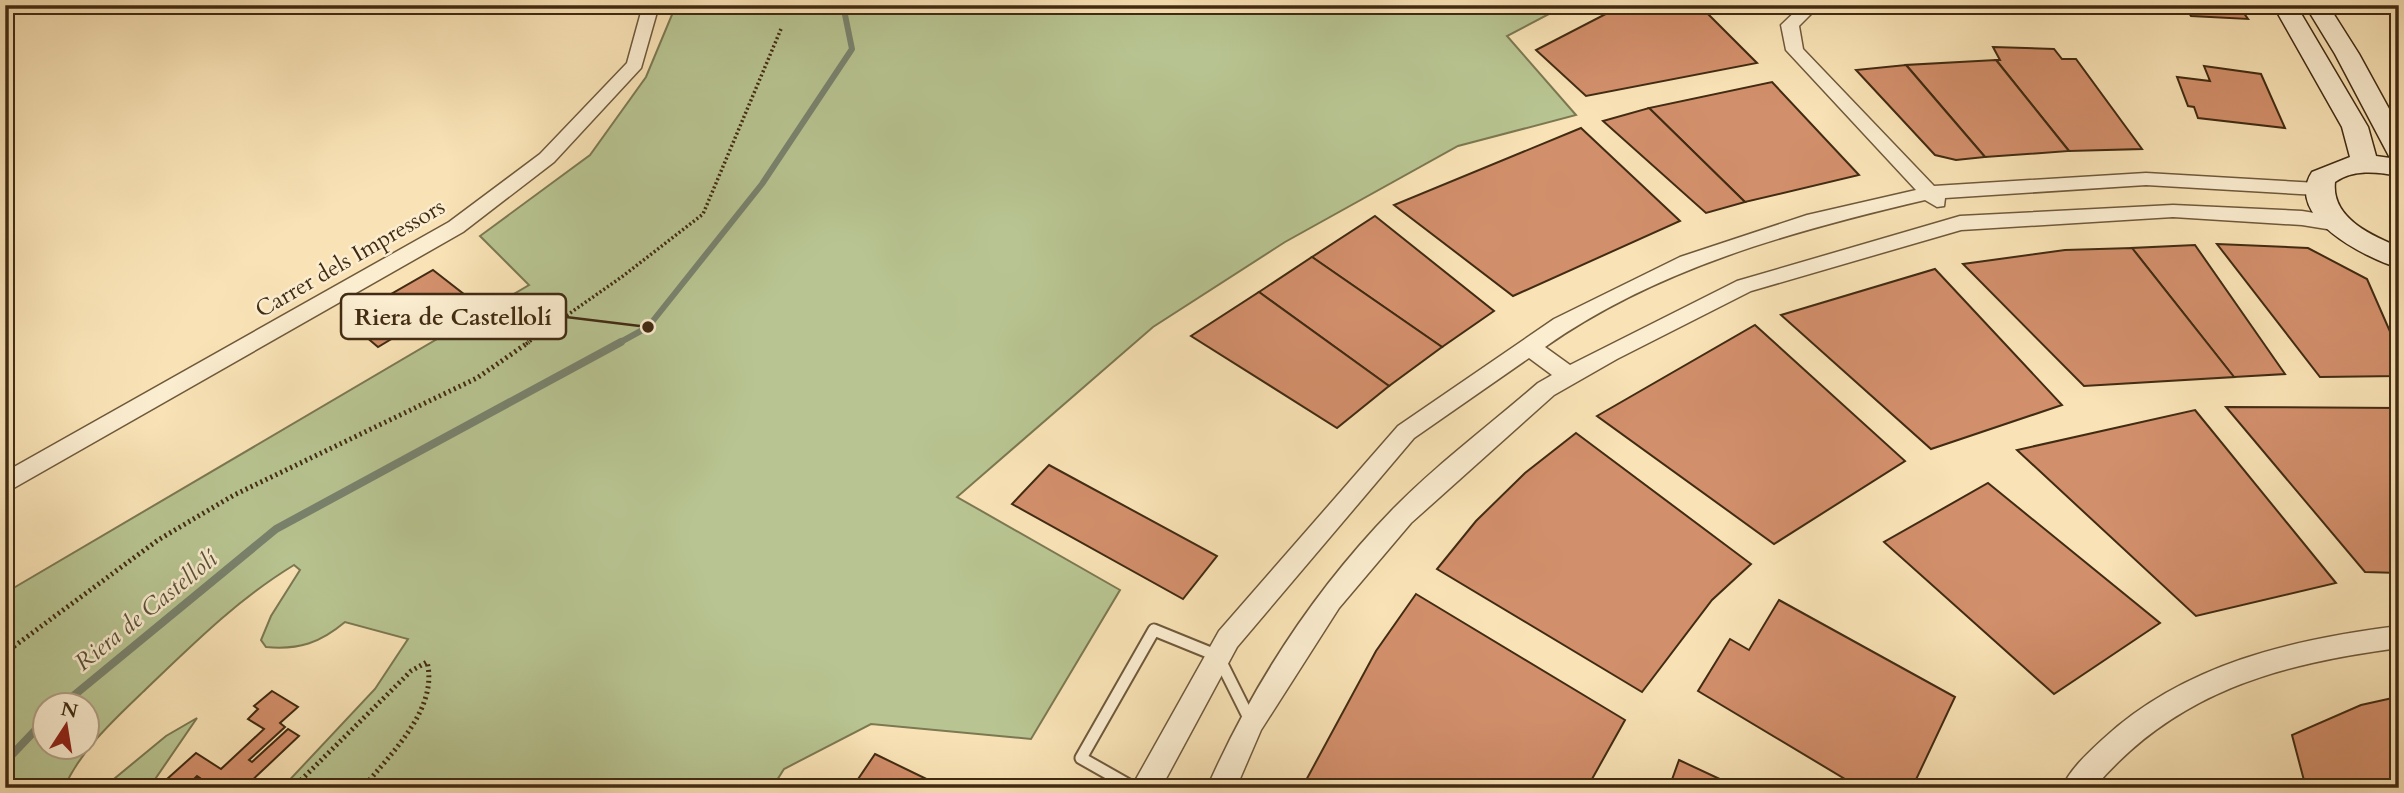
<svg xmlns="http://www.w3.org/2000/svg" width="2404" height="793" font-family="Cardo,serif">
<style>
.green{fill:#b8c592;stroke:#7c7852;stroke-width:2;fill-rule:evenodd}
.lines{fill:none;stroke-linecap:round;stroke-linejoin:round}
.stream-far1{stroke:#79836e;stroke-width:6}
.stream{stroke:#79836e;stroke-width:8}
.building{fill:#d28f6b;stroke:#412b12;stroke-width:2}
.lane-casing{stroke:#6f593b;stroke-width:15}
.street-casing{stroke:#6f593b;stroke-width:3}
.secondary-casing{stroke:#412b12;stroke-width:3}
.path-far1{stroke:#412b12;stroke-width:3.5;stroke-dasharray:2 2.5;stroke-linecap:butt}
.path{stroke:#412b12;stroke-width:5;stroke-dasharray:2 3.5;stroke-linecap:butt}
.lane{stroke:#fbedd0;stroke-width:11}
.street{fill:#fbedd0;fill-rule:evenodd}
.secondary{fill:#fbedd0;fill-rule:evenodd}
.labels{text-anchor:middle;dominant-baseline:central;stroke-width:5;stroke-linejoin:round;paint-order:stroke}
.street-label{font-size:23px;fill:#412b12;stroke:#fbedd0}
.water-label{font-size:24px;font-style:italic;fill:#585038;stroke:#fbedd0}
.leader{fill:none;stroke:#412b12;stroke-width:2.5}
.callout-dot{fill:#412b12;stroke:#fbedd0;stroke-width:2.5}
.callout{fill:#fbedd0;stroke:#412b12;stroke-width:2.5}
.callout-label{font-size:24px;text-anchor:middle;font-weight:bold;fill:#412b12}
</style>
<rect width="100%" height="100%" fill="#f9e3b6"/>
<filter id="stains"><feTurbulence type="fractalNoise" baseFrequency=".00286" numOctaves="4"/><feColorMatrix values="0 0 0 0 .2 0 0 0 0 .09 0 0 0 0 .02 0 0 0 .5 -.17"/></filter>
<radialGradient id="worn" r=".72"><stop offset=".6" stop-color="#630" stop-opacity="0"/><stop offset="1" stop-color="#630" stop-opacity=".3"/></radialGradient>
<g class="green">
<path d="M676,5H1566L1507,36L1576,115L1458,146L1285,242L1153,327L957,497L1120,590L1031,739L871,724L784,769L772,788H282L375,689L408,639L345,622C320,643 299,650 266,647L261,640L271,616L300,570L294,565C238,599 193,644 146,689C116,718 81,749 64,788H5V593L529,285L480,236L590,155L646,77ZM46,706H88V748H46Z"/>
<path d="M197,718L149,788H103L166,736Z"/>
</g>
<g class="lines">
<path class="stream-far1" d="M617,344L648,327L762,184L852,49L843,5"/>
<g class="stream">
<path d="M61,706L276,529L621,342"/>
<path d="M5,762L46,719"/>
</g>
</g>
<g class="building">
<path d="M1623,5H1710L1701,7L1757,63L1586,96L1536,50Z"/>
<path d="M2184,5H2238L2248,19L2191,16Z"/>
<path d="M1993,47L2054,49L2062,59H2076L2142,149L2069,151L1996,60H2000Z"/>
<path d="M1996,60L2069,151L1985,157L1906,65Z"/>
<path d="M1906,65L1985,157L1956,160L1935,155L1856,70Z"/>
<path d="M2204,66L2261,74L2285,128L2198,118L2194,107L2188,106L2177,77L2210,81Z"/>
<path d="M1772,82L1859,175L1745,202L1649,108Z"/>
<path d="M1649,108L1745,202L1706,213L1603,121Z"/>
<path d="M1581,128L1680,221L1513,296L1394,205Z"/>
<path d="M1375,216L1494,311L1442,347L1312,257Z"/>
<path d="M2217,244L2308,248L2367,279L2399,352V376L2320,377Z"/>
<path d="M2195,245L2285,374L2234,377L2132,248Z"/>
<path d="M2132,248L2234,377L2084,386L1963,264L2065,250Z"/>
<path d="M1312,257L1442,347L1389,386L1259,292Z"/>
<path d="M1935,269L2062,405L1931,449L1781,315Z"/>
<path d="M433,270L465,295L378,347L346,320Z"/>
<path d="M1259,292L1389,386L1337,428L1191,336Z"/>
<path d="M1755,325L1905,461L1774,544L1597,416Z"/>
<path d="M2226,407L2399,408V573L2365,572Z"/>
<path d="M2195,410L2336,583L2196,616L2017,450Z"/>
<path d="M1576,433L1751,564L1712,600L1642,692L1437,569L1476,521L1525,473Z"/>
<path d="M1049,465L1217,556L1183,599L1012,504Z"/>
<path d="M1988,483L2160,623L2054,694L1884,542Z"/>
<path d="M1416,594L1625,720L1587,788H1313L1304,784L1376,651Z"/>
<path d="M1779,600L1955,697L1912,788H1860L1698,691L1730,639L1749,650Z"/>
<path d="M272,691L298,707L280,723L285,727L249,760L252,762L288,729L299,736L246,786L248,788H202L207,783L197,776L185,788H157L196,753L221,769L264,729L248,719L258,709L254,706Z"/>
<path d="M2397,697L2399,788H2306L2292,735L2361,705Z"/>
<path d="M875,754L945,788H852Z"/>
<path d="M1679,760L1739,788H1669Z"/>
</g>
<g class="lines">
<g class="lane-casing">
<path id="lane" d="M1134,788L1081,758L1154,630L1218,656L1251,722"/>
</g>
<g class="street-casing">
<g id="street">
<path d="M643,5H659L641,68L554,162L463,232L5,493V472L449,222L540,154L627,63Z"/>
<path d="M1802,5H1813L1816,9L1799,26L1803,49L1934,186L2146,173L2318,183L2328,189L2318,195L2146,185L1945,198L1944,206L1937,207L1925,200C1793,231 1657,268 1545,347L1570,365L1737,281L1960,216L2173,205L2302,211L2339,217L2349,224L2339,231L2302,225L2173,217L1961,230L1751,291L1617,359L1554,395L1411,523L1339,608L1261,730L1236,788H1207C1252,686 1315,589 1393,509C1437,464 1490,425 1538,383L1552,375L1529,358L1414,438L1237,647L1161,788H1131L1219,631L1398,426L1554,319L1680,257L1807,215L1916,190L1786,50L1781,25Z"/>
<path d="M2399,626V648C2279,664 2176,691 2094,788H2062C2070,769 2088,753 2103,739C2184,664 2293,639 2399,626Z"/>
</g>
</g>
<g class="secondary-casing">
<path id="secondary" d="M2273,5H2296L2368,127L2376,156L2390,158L2335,54L2305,5H2328L2359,54L2399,127V176C2377,172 2354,169 2335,182C2331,218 2371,235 2399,247V268C2366,258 2283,217 2312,172L2350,157L2342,127Z"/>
</g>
<path class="path-far1" d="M526,344L623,276L703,214L781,29"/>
<g class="path">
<path d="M5,653L158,540L234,495L477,378L529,342"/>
<path d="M293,788L411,671L427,662C439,709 390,754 363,788"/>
</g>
<use href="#lane" class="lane"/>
<use href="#street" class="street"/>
<use href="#secondary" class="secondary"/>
</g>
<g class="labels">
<g class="street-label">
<text transform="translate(350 258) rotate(-30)">Carrer dels Impressors</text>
</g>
<g class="water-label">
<text transform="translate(146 611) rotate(-39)">Riera de Castellolí</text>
</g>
</g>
<path class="leader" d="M648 327L566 317"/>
<circle class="callout-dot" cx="648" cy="327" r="7"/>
<rect class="callout" x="341" y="294" width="225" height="45" rx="7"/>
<g class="callout-label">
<text x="453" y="325">Riera de Castellolí</text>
</g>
<rect width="2404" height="793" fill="none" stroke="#f9e3b6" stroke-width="28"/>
<rect x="7" y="7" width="2390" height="779" fill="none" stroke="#412b12" stroke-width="3.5"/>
<rect x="14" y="14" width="2376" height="765" fill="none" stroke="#412b12" stroke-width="2"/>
<g transform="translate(66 726) rotate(12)"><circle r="33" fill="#fbedd0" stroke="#b19f84" stroke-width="2"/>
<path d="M0-5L12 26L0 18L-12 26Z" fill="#8f2418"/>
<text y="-10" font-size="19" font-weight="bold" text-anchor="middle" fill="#412b12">N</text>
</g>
<rect width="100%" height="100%" filter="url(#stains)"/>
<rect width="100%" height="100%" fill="url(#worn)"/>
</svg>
